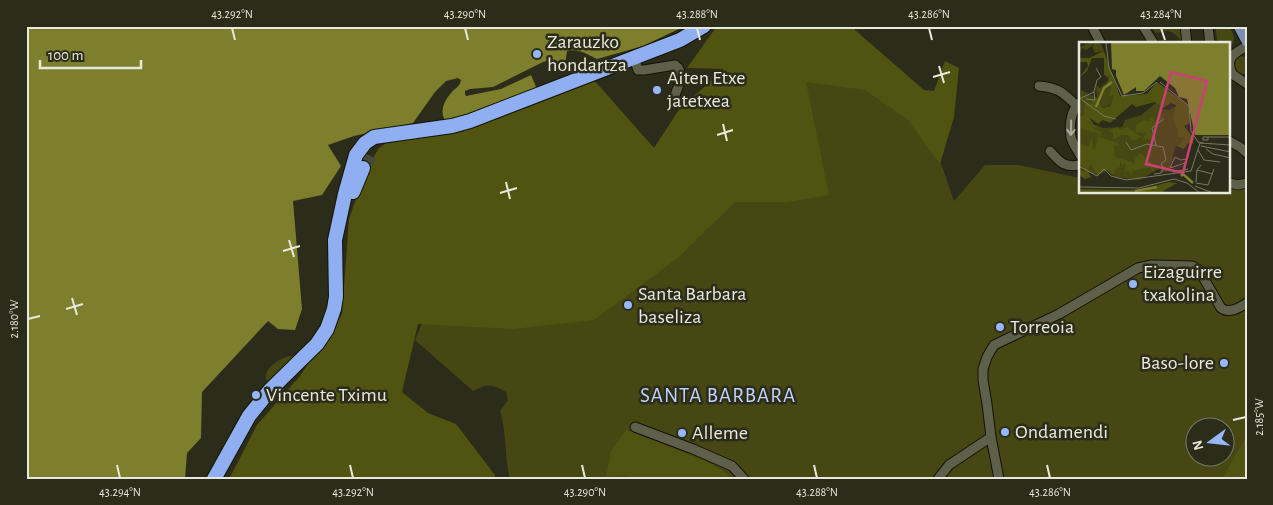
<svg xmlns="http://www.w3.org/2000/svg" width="1273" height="505" font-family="'Alegreya Sans',sans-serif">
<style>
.green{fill:#464713;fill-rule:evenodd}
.forest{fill:#515311}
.water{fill:#7e7f2c}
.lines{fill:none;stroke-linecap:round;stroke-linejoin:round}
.highway-tunnel{stroke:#474836;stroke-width:14;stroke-dasharray:14 7;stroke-linecap:butt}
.minor-casing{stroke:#131404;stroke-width:11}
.major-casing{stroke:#131404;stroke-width:13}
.highway-casing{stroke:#131404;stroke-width:16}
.minor{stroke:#5f604c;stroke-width:9}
.major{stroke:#7c8fb0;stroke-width:11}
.highway{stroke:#90aff2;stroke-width:14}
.oneway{stroke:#aaab9c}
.ticks{fill:none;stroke:#e8e9dd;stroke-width:2}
.poi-dot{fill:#96b6fd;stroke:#2b2c19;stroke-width:2}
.labels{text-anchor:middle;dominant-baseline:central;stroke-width:5;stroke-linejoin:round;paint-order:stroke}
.poi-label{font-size:20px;fill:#e8e9dd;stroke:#2b2c19;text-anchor:start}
.neighbourhood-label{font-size:21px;letter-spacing:1px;fill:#c0d3fc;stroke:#2b2c19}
.inset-river{fill:none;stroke:#7e7f2c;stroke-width:2.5}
.inset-road{fill:none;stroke:#777867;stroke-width:1}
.view{fill:#ca4275;fill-opacity:0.15;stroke:#ca4275;stroke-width:2.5}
.inset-edge{fill:none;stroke:#e8e9dd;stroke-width:2.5}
.neatline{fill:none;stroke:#e8e9dd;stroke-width:2}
.ticks-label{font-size:12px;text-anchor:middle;fill:#e8e9dd}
</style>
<rect width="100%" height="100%" fill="#2b2c19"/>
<g class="green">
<path d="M1151,26H1182L1185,44H1182C1177,32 1168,28 1156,33Z"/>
<path d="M1215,26H1229C1233,34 1238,41 1229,47V44H1218Z"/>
<path d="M1242,56L1247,58V73L1240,75L1235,72L1233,63L1237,58Z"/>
<path d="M799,77L852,80L905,116L937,157L942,166L954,201L985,165H1019L1080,178V192H1229V185L1247,186V479H510C504,456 507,434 500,411L508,400L506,392C491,384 489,383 473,391L415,340L428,309L630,151L704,139ZM1196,428H1226V458H1196Z"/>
<path d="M289,356L295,357L269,382H267C261,369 279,359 289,356Z"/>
</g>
<g class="forest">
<path d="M717,26H855V30L924,90L934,91L945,61L959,68L954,117L940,164L907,119L865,90L806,82L829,195L787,202H735L679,257L594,320L514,329L418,324L402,392L428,413L456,424L495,475V479H229L257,425L300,376L342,314L349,219L366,170L379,148L392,139L463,131L594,80L654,148L678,111L724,69L687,68Z"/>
<path d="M626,430L706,461L729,475L730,479H630L628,476L606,477L611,451Z"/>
<path d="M1247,435V479H1222Z"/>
</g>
<path class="water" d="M26,26H685L643,46L597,59C587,54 578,48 567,51L565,65L551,60L543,62L493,87L470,89L465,91V94L466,96L501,89L531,75L537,89L467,116L445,120C439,111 445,100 451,93C455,88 460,87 461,80L458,78L446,81L435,92L413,123L354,136L328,145L341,166L322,195L293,201L302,309L295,330L278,329L268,321L202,392L201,438L187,453L185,479H26Z"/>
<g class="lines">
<path class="highway-tunnel" d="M363,168L372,150"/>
<g class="minor-casing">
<g id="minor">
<path d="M1092,26L1101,44"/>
<path d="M1143,26L1154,44"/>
<path d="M1185,26L1187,44"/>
<path d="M1208,26L1210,44"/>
<path d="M634,58L638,70H644L675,65C685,72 679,85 675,95"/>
<path d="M1229,72L1247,84"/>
<path d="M1232,73C1225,58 1234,53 1247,46"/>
<path d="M1039,86C1059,88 1062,92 1076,105"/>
<path d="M1080,103C1071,109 1069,125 1071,137C1072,143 1077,149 1080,155"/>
<path d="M1229,141L1240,147L1247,153"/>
<path d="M1050,151C1060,162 1064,168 1080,165"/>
<path d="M1229,183L1238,185L1247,183"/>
<path d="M635,427L693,449L732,466L744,479"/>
<path d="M938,479L949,465L991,437"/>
<path d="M999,479L991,437L987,404L983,380V369L987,357L994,345L1059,314L1138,268L1152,265L1192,266L1199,270L1221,308C1229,314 1239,308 1247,303"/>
</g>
</g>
<g class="major-casing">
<path id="major" d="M1239,26L1247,41"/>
</g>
<g class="highway-casing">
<g id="highway">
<path d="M353,192L363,168"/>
<path d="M214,479L249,416L270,390L317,344L327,329L334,309L336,297L335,240L345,194L356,155L365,143L374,137L452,126L470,121L680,40L704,26"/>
</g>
</g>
<use href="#minor" class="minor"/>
<use href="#major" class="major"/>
<use href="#highway" class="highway"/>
</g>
<defs><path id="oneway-shaft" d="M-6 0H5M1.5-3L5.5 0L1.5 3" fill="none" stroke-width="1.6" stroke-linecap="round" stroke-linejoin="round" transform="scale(1.25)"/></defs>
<use class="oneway" href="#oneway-shaft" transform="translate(1071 128) rotate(91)"/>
<path class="ticks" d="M232,28L235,40M465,28L468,40M697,28L700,40M929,28L932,40M1161,28L1165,40M939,66L944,83M933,77L950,72M723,124L727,141M717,135L733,130M506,182L510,199M500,193L517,188M289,240L294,257M283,251L300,246M72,298L77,315M66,309L83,304M28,319L40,316M1233,420L1246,417M117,465L120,478M350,465L353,478M582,465L585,478M814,465L817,478M1047,465L1050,478"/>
<g class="poi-dot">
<circle cx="537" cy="54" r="5"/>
<circle cx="657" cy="90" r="5"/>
<circle cx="1133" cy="284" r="5"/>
<circle cx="628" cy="305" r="5"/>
<circle cx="1000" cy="327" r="5"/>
<circle cx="1224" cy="363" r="5"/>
<circle cx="256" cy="395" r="5"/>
<circle cx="1005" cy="432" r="5"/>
<circle cx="682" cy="433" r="5"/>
</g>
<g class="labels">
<g class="poi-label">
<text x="547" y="42">Zarauzko<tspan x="547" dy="23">hondartza</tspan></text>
<text x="667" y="78">Aiten Etxe<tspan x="667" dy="23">jatetxea</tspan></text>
<text x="1143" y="272">Eizaguirre<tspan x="1143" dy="23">txakolina</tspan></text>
<text x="638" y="294">Santa Barbara<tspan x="638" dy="23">baseliza</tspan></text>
<text x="1010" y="327">Torreoia</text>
<text x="1214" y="363" text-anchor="end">Baso-lore</text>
<text x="266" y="395">Vincente Tximu</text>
<text x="1015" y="432">Ondamendi</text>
<text x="692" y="433">Alleme</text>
</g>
<g class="neighbourhood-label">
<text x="718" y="395">SANTA BARBARA</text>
</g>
</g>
<g transform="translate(1079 42)">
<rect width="151" height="151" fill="#2b2c19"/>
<path d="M14,0L13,4L16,0L22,2L25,9L16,11L13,4L7,8L3,6L0,13V5ZM25,32L29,33L30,34V37L28,43L32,45L29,55L35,53L31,63L23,66L21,59L14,56L16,58L13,62H6V71L0,75L2,48L18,56L17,43L21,46L30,38ZM78,60L83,67L90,68L98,64L107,90L105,100L96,105L91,127L94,129L81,131L82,126L60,138L36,135L27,128L20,133L0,128V78L13,81L11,76L15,83L25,86L43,85L46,78L62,73Z" fill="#464713"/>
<path d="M25,9L41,54L68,52L78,40L110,64L111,81L105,84L115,97L114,102L109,101L105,107L98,104L106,96L98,95L99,89L94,76L97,63L92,61L84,66L76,60L57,65L53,62L31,81L24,78L19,82L11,76L14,82L8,80L21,85L13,86L23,90L20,95L39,101L40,104H35L36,115L56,121V116L62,111L75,124L74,130L71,125L54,129L53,134L50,129L45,130L47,121L43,123L41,118V126L38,125L34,133L28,128L18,133L12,122L8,128L12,135L6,137L0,133V128L7,130L3,122L0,123V101L9,105L14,93L13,106L16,107L20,92L0,86V75L5,72L6,62L0,55L12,62L13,57L19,56L23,66L31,64L35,53L29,55L32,45L28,43L30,34L25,33V16H13L8,29L0,36L9,24L8,20H0V16H10ZM82,74L85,76L72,87L74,97L63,98L67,91L57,90V83L64,78L70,79L72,75L77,80ZM38,85L42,88L48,85L63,95L54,99L50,93H42L34,98V90L30,89ZM90,140L98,141L81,151H0V147L61,148Z" fill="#515311"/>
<path d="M32,0H151V93H116L108,57L100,55L96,46L81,34L65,49H57V45L45,53L37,34V28L33,27Z" fill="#7e7f2c"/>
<path class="inset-river" d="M17,65L25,46L33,40M102,134L104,132L114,141M56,149L78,145"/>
<path class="inset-road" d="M27,1L30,26L43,54L64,51L78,40M81,40L111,65M0,57L15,50L18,38L22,35L17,26M7,57L16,58L15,50M3,58L25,74L37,77M110,63L112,89L119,100L124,101M124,95H129V98H124ZM129,95H152M47,100L52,108L68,102L84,105L87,118L82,122L85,126L82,131L75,132M121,101L152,103M77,103L73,86L85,77M122,104L152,110M127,107L134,112L152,116M119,108L125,118L141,120M0,124L18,134L25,127L32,134L47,138L112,129L121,101M105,125L106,121L91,126L96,115L102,118L108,117L106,121M118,128L134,132M94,130L109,127M117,140L118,128L122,123M117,141L129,143L135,127M116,144L134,151M0,145L60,146L95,137L108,141L121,151"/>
<path class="view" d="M92,30L128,39L104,131L67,122Z"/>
<rect width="151" height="151" class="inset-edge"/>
</g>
<rect width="1273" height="505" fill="none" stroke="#2b2c19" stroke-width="55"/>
<g transform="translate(1210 442) rotate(255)"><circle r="24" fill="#2b2c19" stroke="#777867"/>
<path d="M0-4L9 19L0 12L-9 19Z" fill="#96b6fd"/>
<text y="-8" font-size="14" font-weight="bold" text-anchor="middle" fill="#e8e9dd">N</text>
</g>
<path d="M40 60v8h101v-8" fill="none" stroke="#e8e9dd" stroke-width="2.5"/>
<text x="48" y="60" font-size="15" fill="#e8e9dd" stroke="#2b2c19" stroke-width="4" paint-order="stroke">100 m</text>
<rect x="28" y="28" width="1218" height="450" class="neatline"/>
<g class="ticks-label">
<text x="232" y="18">43.292°N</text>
<text x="465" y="18">43.290°N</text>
<text x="697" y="18">43.288°N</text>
<text x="929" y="18">43.286°N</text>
<text x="1161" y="18">43.284°N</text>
<text transform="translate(14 319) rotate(-90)" y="4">2.180°W</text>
<text transform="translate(1259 417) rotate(-90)" y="4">2.185°W</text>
<text x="120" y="496">43.294°N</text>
<text x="353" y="496">43.292°N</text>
<text x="585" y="496">43.290°N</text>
<text x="817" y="496">43.288°N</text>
<text x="1050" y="496">43.286°N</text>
</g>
</svg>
